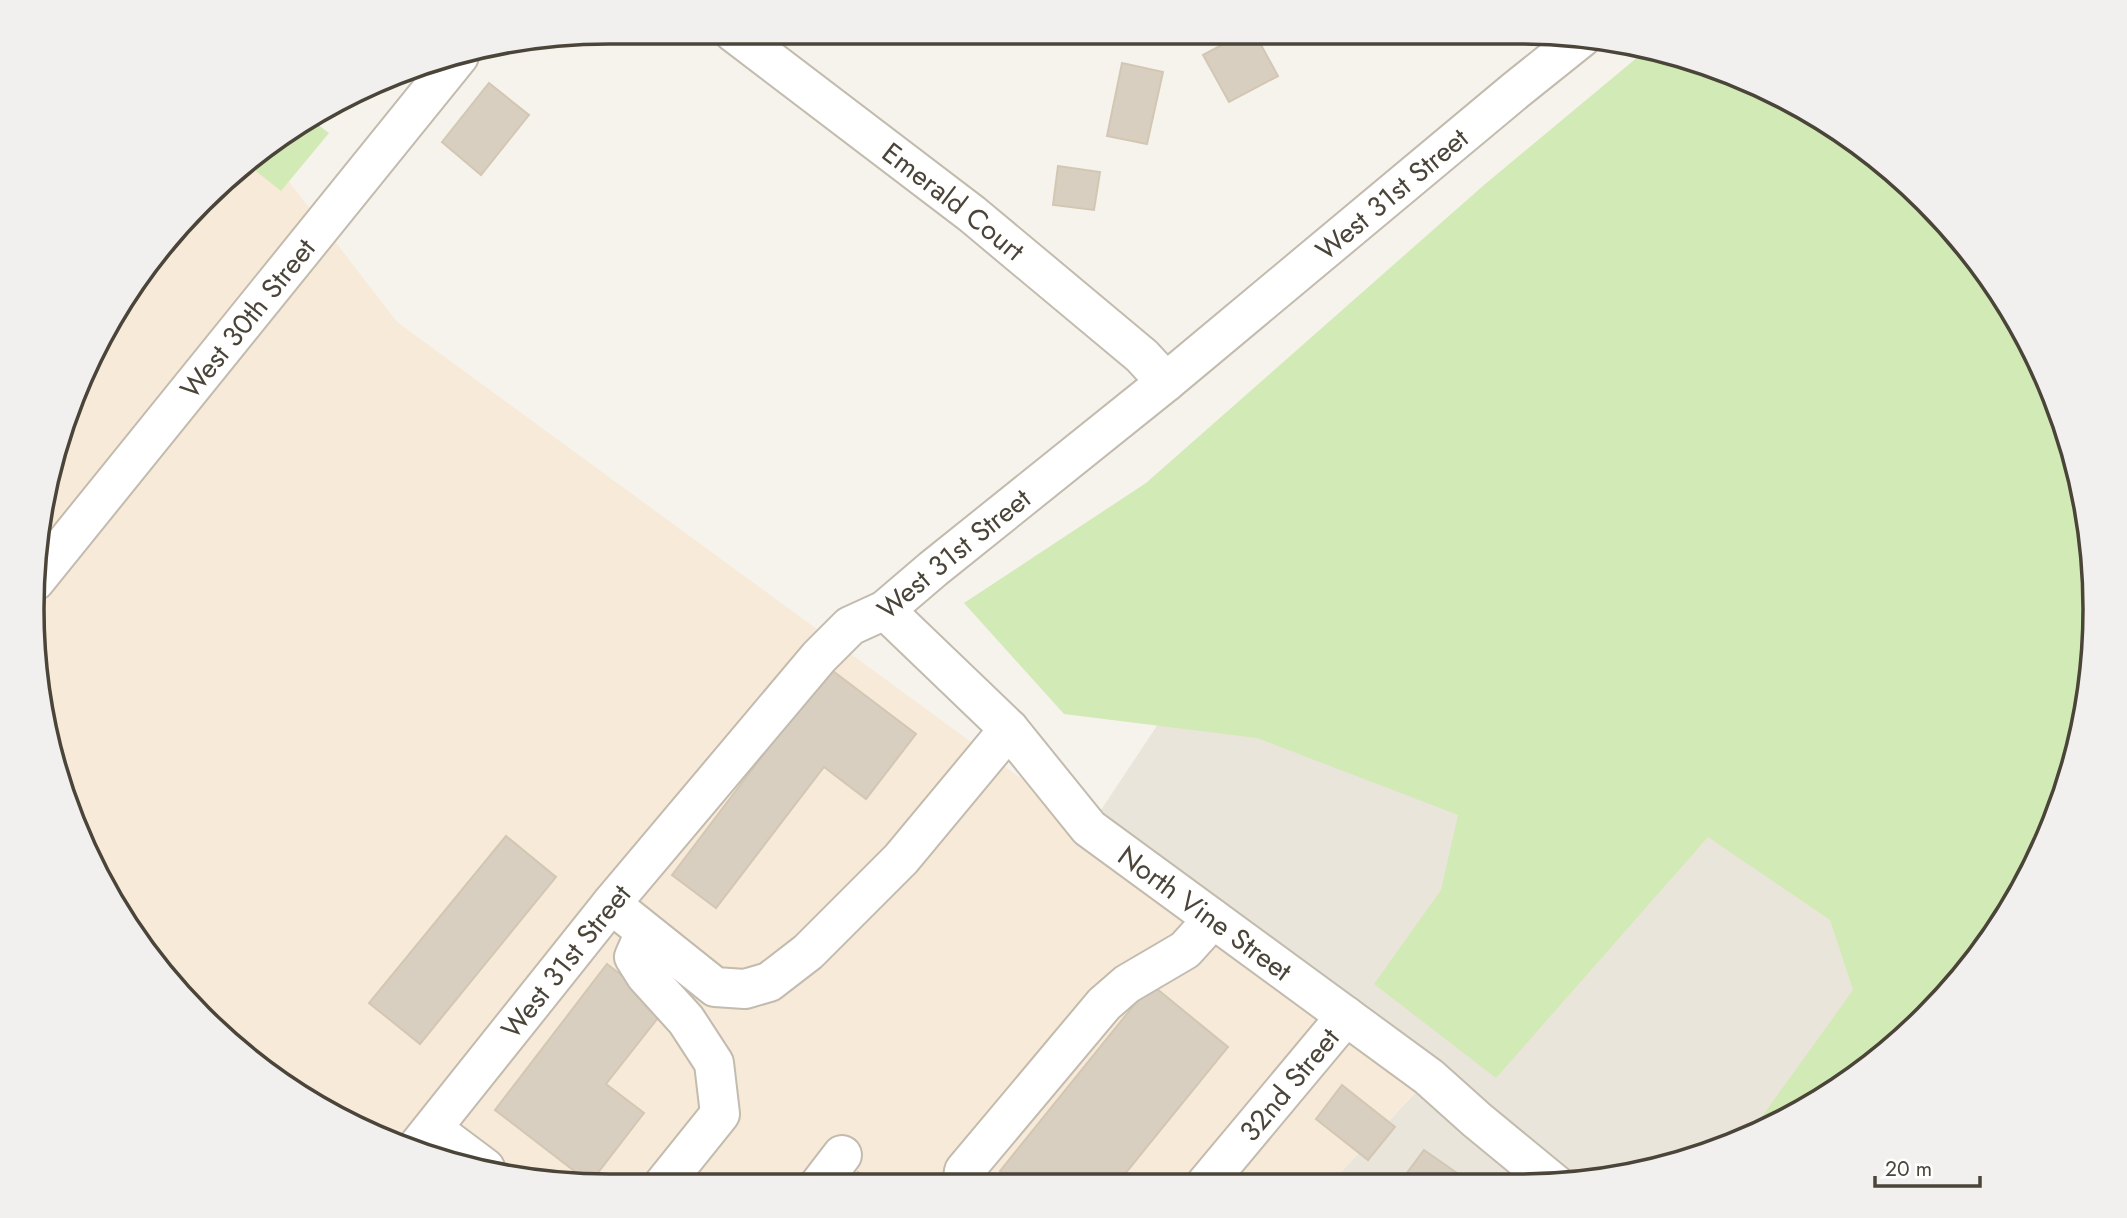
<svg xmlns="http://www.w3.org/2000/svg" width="2127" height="1218" font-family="Jost,sans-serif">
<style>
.residential{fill:#eae5da}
.commercial{fill:#f7ead8}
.green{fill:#d2eab5}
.building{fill:#d8cfc1;stroke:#d3c7b4;stroke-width:2}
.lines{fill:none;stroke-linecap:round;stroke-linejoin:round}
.minor-casing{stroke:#c2bbae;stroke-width:42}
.minor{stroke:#fff;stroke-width:38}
.labels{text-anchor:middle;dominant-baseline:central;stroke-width:5;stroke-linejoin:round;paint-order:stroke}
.street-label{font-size:28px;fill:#4b4439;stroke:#fff}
.rim{fill:none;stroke:#4b4439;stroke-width:3.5}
</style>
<rect width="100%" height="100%" fill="#f6f3ec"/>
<path class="residential" d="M1307,500L1998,930L1926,1018L1807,1109L1703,1156L1556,1185H1329L1429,1078L1089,828Z"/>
<path class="commercial" d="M263,148L397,322L1429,1077L1329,1185H571L423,1156L288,1089L151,961L62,795L32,609L51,459L129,288L258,151Z"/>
<g class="green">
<path d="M1645,51L1704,62L1838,129L1926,200L1998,288L2051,388L2084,496L2095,609L2084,721L2052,830L1998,930L1987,944L1971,943L1958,979L1926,1018L1807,1109L1748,1136L1853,990L1830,920L1708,837L1496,1078L1374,984L1441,890L1458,815L1257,738L1064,714L964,603L1146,483L1484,185Z"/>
<path d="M313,121L329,133L281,191L246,163L258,151Z"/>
</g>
<g class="building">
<path d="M1246,32H1254L1278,76L1229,102L1203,55Z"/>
<path d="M1122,63L1163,72L1147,144L1107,136Z"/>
<path d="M489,83L529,115L481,175L442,142Z"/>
<path d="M1058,166L1100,172L1094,210L1053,205Z"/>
<path d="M829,668L916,734L866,799L824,767L716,908L672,875Z"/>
<path d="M506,836L556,877L420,1044L369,1003Z"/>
<path d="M607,964L665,1009L606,1084L644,1113L590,1183L495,1110Z"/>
<path d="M1151,984L1228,1047L1116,1185H1018L1000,1171Z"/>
<path d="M1342,1085L1395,1127L1368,1160L1316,1119Z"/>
<path d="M1424,1150L1464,1178L1458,1185H1398Z"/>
<path d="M858,1172L875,1185H848Z"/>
</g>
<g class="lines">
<g class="minor-casing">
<g id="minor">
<path id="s1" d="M733,32L972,214L1142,356L1166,382"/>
<path id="s2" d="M35,581L459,56"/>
<path id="s3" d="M885,610L1009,729L1089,828L1429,1077L1477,1120L1556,1185"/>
<path d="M611,904L715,987L745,989L769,982L808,952L901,859L1009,729"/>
<path d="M645,932L634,957L646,976L686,1020L714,1063L720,1114L663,1185"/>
<path d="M433,1129L485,1168"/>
<path id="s4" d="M414,1151L611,904L819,657L850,626L885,610L933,569L1166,382L1516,90L1581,38"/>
<path d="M819,1185L842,1155"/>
<path d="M962,1185L964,1171L1104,1004L1127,984L1185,950L1213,919"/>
<path id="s5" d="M1205,1185L1346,1016"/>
</g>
</g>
<use href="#minor" class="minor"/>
</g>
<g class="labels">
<g class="street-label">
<text stroke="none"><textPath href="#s4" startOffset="1377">West 31st Street</textPath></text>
<text stroke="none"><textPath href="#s1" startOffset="278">Emerald Court</textPath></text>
<text stroke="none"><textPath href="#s2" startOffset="338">West 30th Street</textPath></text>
<text stroke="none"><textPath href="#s4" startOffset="810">West 31st Street</textPath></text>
<text stroke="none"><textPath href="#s3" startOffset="443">North Vine Street</textPath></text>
<text stroke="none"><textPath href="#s4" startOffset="243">West 31st Street</textPath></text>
<text stroke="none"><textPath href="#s5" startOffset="131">32nd Street</textPath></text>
</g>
</g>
<path d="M0 0H2127V1218H0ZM609 44H1518A565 565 0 0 1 2083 609V609A565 565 0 0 1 1518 1174H609A565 565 0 0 1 44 609V609A565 565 0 0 1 609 44Z" fill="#f1f0ef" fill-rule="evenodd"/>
<path class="rim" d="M609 44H1518A565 565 0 0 1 2083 609V609A565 565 0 0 1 1518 1174H609A565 565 0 0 1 44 609V609A565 565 0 0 1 609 44Z"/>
<path d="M1875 1176v10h105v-10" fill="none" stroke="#4b4439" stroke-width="3.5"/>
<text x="1885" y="1176" font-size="21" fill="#4b4439" stroke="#ffffff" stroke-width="5" paint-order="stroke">20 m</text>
</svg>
